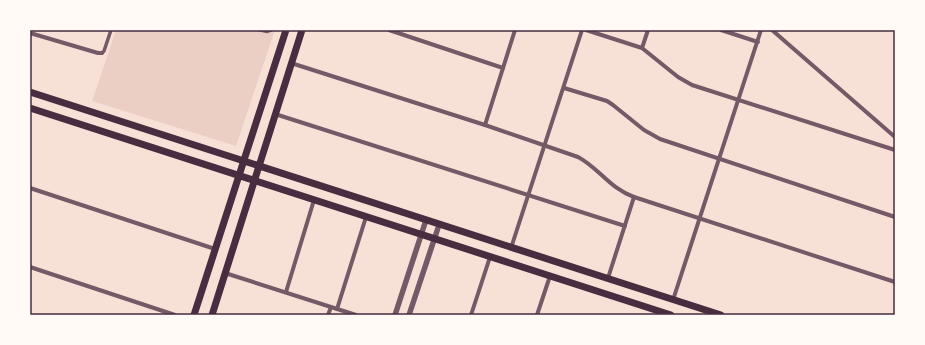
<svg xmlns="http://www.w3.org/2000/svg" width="925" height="345" font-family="'Source Sans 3',sans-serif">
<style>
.green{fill:#ebcfc5}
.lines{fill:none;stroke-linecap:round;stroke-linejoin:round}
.service{stroke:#755966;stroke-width:2.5}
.pedestrian{stroke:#755966;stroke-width:3.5}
.minor{stroke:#755966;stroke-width:4}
.tertiary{stroke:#755966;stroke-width:5.5}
.secondary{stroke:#4a2c40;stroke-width:7}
.neatline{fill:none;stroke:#4a2c40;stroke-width:1.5}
</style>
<rect width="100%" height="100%" fill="#f7e1d7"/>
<path class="green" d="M116,30H275L236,146L92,101Z"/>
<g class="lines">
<path class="service" d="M258,30L267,32L272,30"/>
<path class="pedestrian" d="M102,53L104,51L111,30"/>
<g class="minor">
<path d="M389,30L503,68"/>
<path d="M586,30L642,48L678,77L692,85L895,150"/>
<path d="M721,30L758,42"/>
<path d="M772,30L895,137"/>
<path d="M30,33L98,53H102"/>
<path d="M642,48L648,30"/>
<path d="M291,63L485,125L578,157C599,168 609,188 634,197L895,282"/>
<path d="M564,88L607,101L613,105L644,130L660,139L895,217"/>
<path d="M275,114L625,226"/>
<path d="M485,125L515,30"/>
<path d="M30,188L215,249"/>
<path d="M511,248L582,30"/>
<path d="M30,267L175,315"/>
<path d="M225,273L356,315"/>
<path d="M608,278L634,197"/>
<path d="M286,292L314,200"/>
<path d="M673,300L761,30"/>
<path d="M337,309L366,217"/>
<path d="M328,315L331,307"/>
<path d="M471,315L490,257"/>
<path d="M537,315L550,276"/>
</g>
<g class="tertiary">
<path d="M395,315L426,220"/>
<path d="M409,315L439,225"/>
</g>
<g class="secondary">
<path d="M30,92L721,315"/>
<path d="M30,108L671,315"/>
<path d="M194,315L286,30"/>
<path d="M212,315L302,30"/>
</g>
</g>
<rect width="925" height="345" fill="none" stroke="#fffaf5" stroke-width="62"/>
<rect x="31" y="31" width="863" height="283" class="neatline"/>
</svg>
